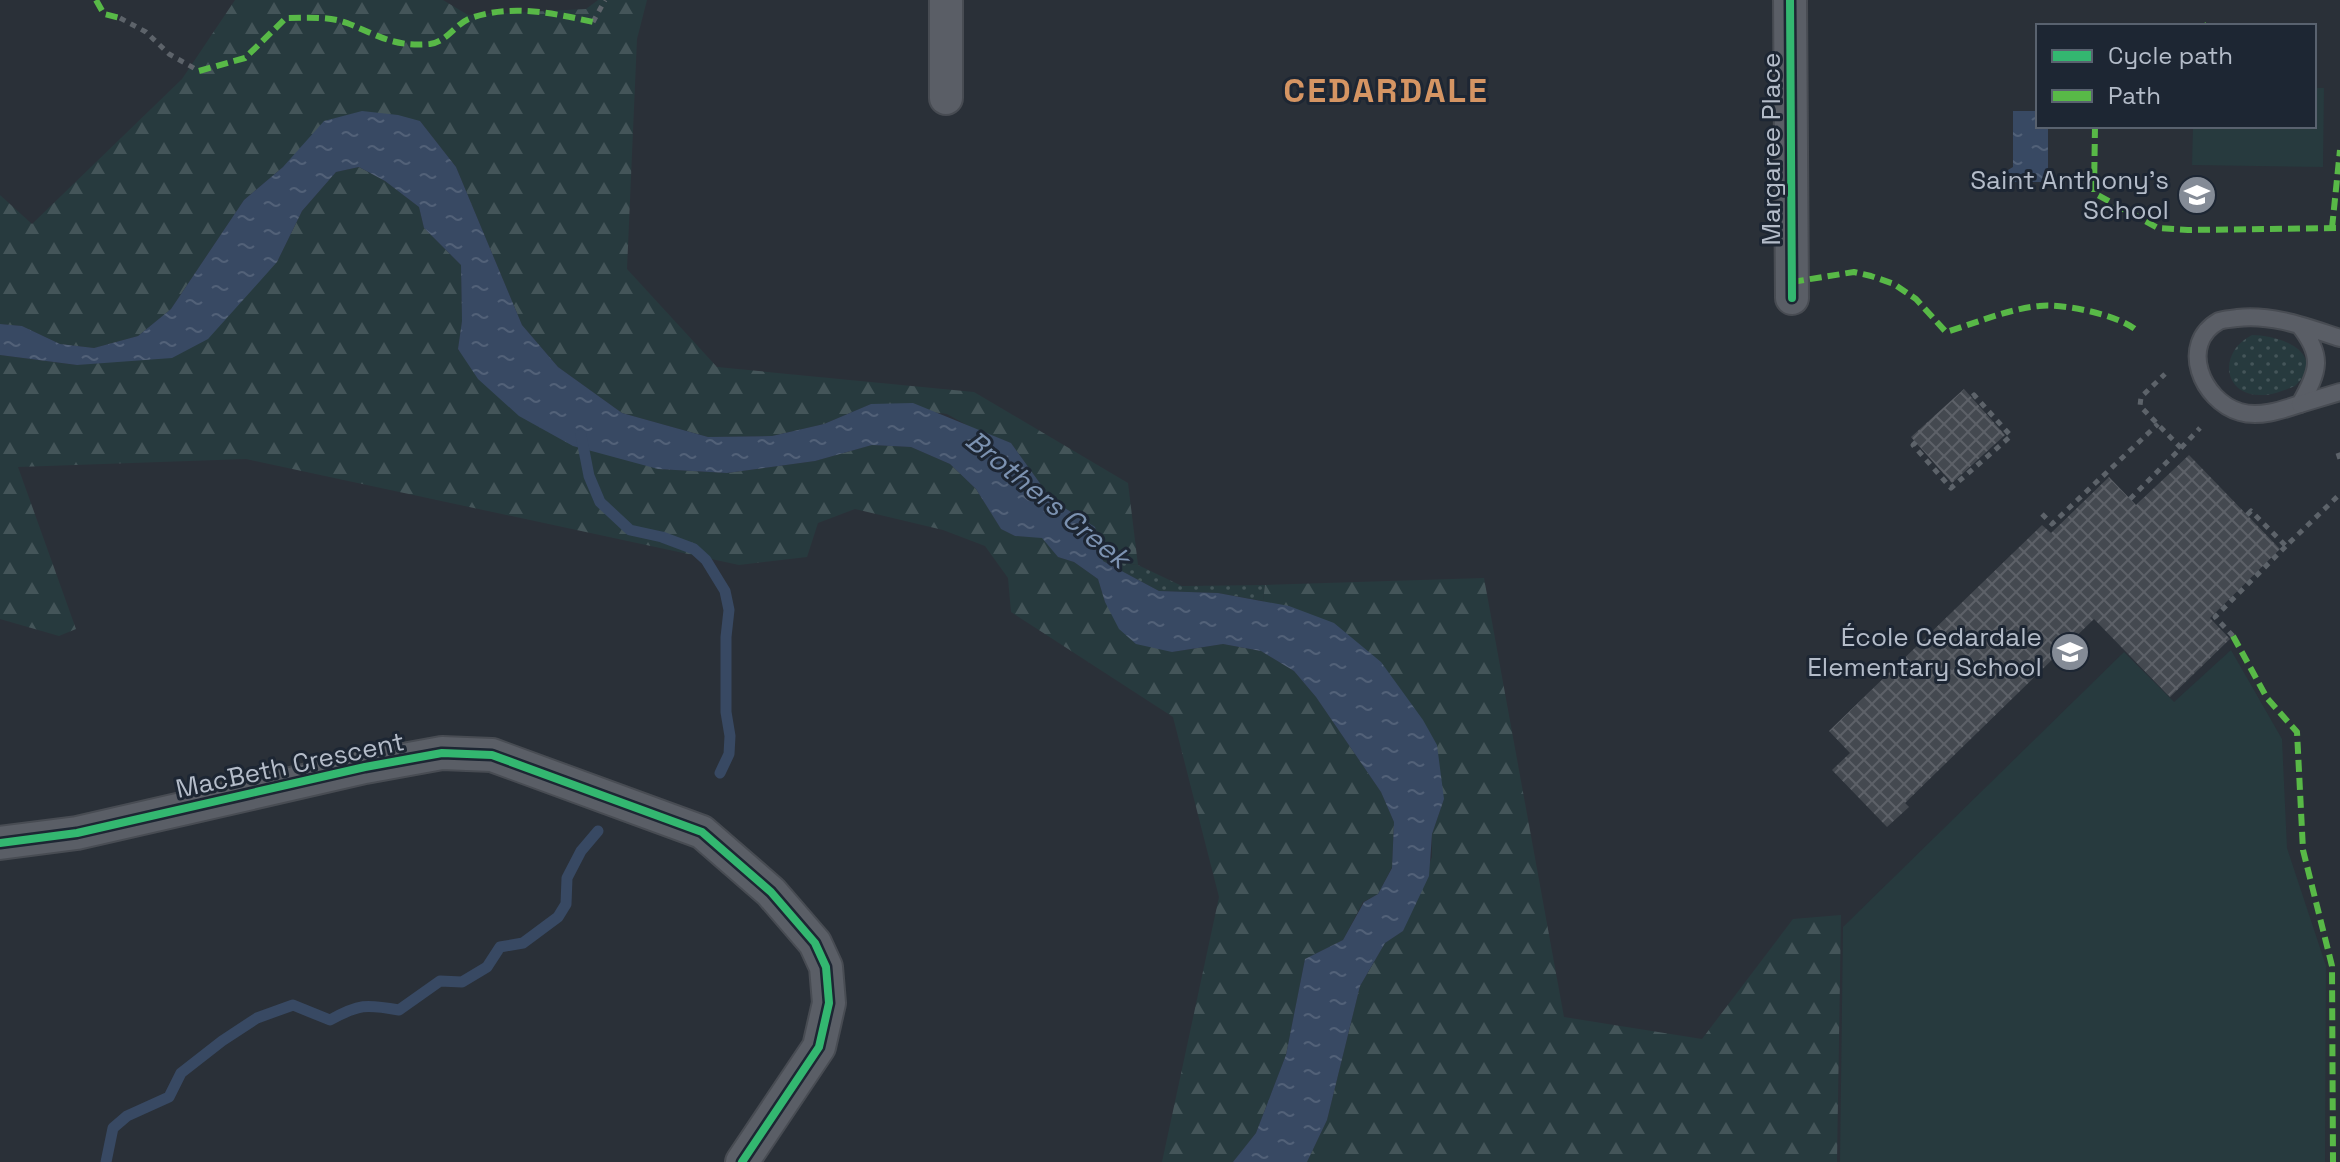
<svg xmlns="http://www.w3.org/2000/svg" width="2340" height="1162" font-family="'Space Grotesk',sans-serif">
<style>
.green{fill:url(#green-dots)}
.forest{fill:url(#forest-firs)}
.pitch{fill:#273a3e}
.water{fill:url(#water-ripples)}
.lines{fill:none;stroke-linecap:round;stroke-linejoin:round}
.stream{stroke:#384963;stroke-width:11}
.building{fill:url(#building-cross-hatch)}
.service-casing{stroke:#484c53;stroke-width:20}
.minor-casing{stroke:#484c53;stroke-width:36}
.path{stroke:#5d636a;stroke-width:5;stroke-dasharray:6 6;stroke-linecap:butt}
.service{stroke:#5a5e66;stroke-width:16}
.minor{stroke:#5a5e66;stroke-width:32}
.quiet{stroke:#58b947;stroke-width:6;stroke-dasharray:12 6;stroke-linecap:butt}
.cycleway-casing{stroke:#1d2633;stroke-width:13}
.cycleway{stroke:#33b770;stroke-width:8}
.labels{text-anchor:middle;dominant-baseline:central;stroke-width:6;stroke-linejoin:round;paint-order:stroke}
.street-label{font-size:26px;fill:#b4bcc9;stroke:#1d2633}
.poi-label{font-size:26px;fill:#b4bcc9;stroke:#1d2633;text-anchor:end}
.water-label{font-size:28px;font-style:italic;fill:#7c92b1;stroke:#1d2633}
.district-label{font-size:34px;font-weight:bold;letter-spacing:2px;fill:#d59563;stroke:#1d2633}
</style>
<defs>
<pattern id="green-dots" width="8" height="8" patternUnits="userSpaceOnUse" patternTransform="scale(2)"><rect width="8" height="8" fill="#273a3e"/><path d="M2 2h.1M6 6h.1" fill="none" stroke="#445559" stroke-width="1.8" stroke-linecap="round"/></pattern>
<pattern id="forest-firs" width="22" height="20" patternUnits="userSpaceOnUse" patternTransform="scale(2)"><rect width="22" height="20" fill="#273a3e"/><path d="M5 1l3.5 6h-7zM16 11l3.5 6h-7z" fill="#445559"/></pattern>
<pattern id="water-ripples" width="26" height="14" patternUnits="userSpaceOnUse" patternTransform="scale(2)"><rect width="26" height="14" fill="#384963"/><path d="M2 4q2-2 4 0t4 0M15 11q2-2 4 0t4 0" fill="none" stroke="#526178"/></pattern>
<pattern id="building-cross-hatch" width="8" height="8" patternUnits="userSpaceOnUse" patternTransform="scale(2)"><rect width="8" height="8" fill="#444950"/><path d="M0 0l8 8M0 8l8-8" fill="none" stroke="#5d6168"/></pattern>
</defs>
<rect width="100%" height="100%" fill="#2a3038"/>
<g class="green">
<path d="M2252,335C2280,335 2329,353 2295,386C2284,390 2271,396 2259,395C2223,394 2218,352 2252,335Z"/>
<path d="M1103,561L1138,565L1182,586L1265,585L1263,601L1218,593L1159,591Z"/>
</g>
<g class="forest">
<path d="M235,0H443L468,15L586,9L598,0H647L637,39L627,269L717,367L974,392L1128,483L1138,565L1103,561L1094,527L1052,500L1011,443L974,429L947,414L871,404L824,424L772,436L708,437L622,413L558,367L522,325L456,167L420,121L283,167L244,200L171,309L138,336L94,348L60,344L22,326L0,324V195L32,224L182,79Z"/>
<path d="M359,167L385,181L419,207L424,228L461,265L462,321L458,350L658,469L727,473L815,461L872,445L911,447L950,464L976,489L1001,529L1015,536L1042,537L1058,557L1074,562L1098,579L1105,602L1172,652L1223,644L1261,651L1294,671L1316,697L1381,792L1394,822L1392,867L1378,894L1363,902L1343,940L1305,959L1286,1055L1256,1133L1233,1162H1162L1219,897L1173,717L1011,612L1008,578L985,546L943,530L855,509L818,523L807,557L739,565L246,459L18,467L76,629L59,636L0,619V355L76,365L95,363L277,262L302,211L336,172Z"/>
<path d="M1484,578L1564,1017L1702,1039L1793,919L1841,915L1837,1162H1307L1327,1120L1360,986L1385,943L1403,931L1432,857V834L1444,799L1263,601L1265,585Z"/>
</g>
<g class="pitch">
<path d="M2314,88H2324L2323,167L2192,165L2193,126H2314Z"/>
<path d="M2231,650L2282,739L2287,848L2326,966L2325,1162H1840L1843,927L2124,652L2174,702Z"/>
</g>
<g class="water">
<path d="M362,111L398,115L420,121L456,167L522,325L558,367L622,413L708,437L772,436L824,424L871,404L913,403L1011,443L1052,500L1095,527L1103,561L1159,591L1218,593L1289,606L1334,623L1381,662L1423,720L1437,745L1444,799L1432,834L1429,876L1403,931L1385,943L1360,986L1327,1120L1307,1162H1233L1256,1133L1286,1055L1305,959L1343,940L1364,902L1378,894L1392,868L1394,822L1381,792L1316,697L1294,671L1261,651L1223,644L1172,652L1136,644L1119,629L1105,602L1098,579L1074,562L1058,557L1042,538L1015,536L1001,529L976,489L950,464L911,447L872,445L815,461L727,473L658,469L573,446L519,416L478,379L458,349L462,321L461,265L424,228L419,207L385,181L359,167L336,172L302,211L277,262L208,339L172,358L77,365L0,355V324L22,326L60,344L94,348L138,336L171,309L244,200L283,167L324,121Z"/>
<path d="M2013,111H2038V126H2048V182H2012L2008,179V170L2013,167Z"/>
</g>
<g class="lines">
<g class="stream">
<path d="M581,435L589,476L600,502L630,530L662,537L694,549L706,560L725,591L729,610L726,637V712L730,736L729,754L720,773"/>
<path d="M106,1162L113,1128L127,1116L169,1097L181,1073L222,1041L257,1018L293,1005L330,1020C359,1004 366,1004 399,1010L440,981L462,982L487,967L500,947L523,943L558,917L566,904L567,878L581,851L598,831"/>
</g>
</g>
<g class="building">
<path d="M1964,389L2005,435L1952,483L1911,437Z"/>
<path d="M2189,455L2280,549L2210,618L2230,639L2170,697L2094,619L1905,803L1909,807L1887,827L1832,770L1850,753L1829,731L2042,525L2051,533L2109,477L2136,505Z"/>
</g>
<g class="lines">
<g class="service-casing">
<g id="service">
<path d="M2299,325C2324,356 2319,371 2300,404C2282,410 2259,418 2240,412C2202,401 2178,344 2219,321C2224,319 2232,319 2237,318C2273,314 2306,327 2340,338"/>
<path d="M2300,404L2340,392"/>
</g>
</g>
<g class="minor-casing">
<g id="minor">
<path d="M946,0V98"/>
<path d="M1790,0L1792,298"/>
<path d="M0,843L77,833L365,767L442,753L492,755L702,832L771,892L815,943L826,967L829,1003L819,1047L742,1162"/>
</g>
</g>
<g class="path">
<path d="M120,18L146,32L169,54L199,71"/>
<path d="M593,22L605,0"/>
<path d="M1916,442L1913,445L1951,488L2011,436L1974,395L1972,398"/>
<path d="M2181,448L2200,428"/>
<path d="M2338,453L2340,459"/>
<path d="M2130,499L2181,448L2140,406L2141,397L2165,374"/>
<path d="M2042,514L2052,524L2158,424"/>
<path d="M2247,515L2251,511L2286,546L2340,494"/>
<path d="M2233,636L2215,617L2286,546"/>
</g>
<use href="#service" class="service"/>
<use href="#minor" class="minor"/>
<g class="quiet">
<path d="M96,0L104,14L120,18"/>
<path d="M2205,26L2207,25"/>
<path d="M199,71L245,58L286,18C305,18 329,16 347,23C380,36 393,47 430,44C447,42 456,23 471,18C512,4 553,13 593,22"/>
<path d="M2095,126L2094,193L2158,228L2188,230L2340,228"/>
<path d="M2332,228L2340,150"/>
<path d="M1792,282L1854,272L1871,276L1894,284L1916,299L1946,332C1976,323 2008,309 2039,306C2062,303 2119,315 2136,330"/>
<path d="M2233,636L2267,698L2297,732L2303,850L2332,966L2333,1162"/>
</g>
<g class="cycleway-casing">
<g id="cycleway">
<path d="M1790,0L1792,298"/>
<path d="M0,843L77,833L365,767L442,753L492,755L702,832L771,892L815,943L826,967L829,1003L819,1047L742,1162"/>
</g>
</g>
<use href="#cycleway" class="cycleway"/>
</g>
<defs>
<g id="school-disc" transform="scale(2)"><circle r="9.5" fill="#848b96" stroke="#1d2633"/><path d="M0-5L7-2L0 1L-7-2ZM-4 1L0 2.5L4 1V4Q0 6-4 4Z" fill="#fff"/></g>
</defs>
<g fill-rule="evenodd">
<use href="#school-disc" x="2197" y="195"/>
<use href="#school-disc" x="2070" y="652"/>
</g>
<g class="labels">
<g class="street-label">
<text transform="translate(1771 149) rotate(-90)">Margaree Place</text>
<text transform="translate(290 765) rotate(-12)">MacBeth Crescent</text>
</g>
<g class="poi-label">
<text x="2169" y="180">Saint Anthony's<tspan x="2169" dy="30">School</tspan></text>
<text x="2042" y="637">École Cedardale<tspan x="2042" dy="30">Elementary School</tspan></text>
</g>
<g class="water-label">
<text transform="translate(1048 499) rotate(39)">Brothers Creek</text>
</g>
<g class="district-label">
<text x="1386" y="90">CEDARDALE</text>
</g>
</g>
<rect x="2036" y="24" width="280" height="104" fill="#1d2633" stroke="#59626f" stroke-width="2"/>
<rect x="2052" y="50" width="40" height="12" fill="#33b770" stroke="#59626f" stroke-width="2"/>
<text x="2108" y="64" font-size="24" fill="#b4bcc9">Cycle path</text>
<rect x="2052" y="90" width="40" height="12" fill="#58b947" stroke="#59626f" stroke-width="2"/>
<text x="2108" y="104" font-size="24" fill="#b4bcc9">Path</text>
</svg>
